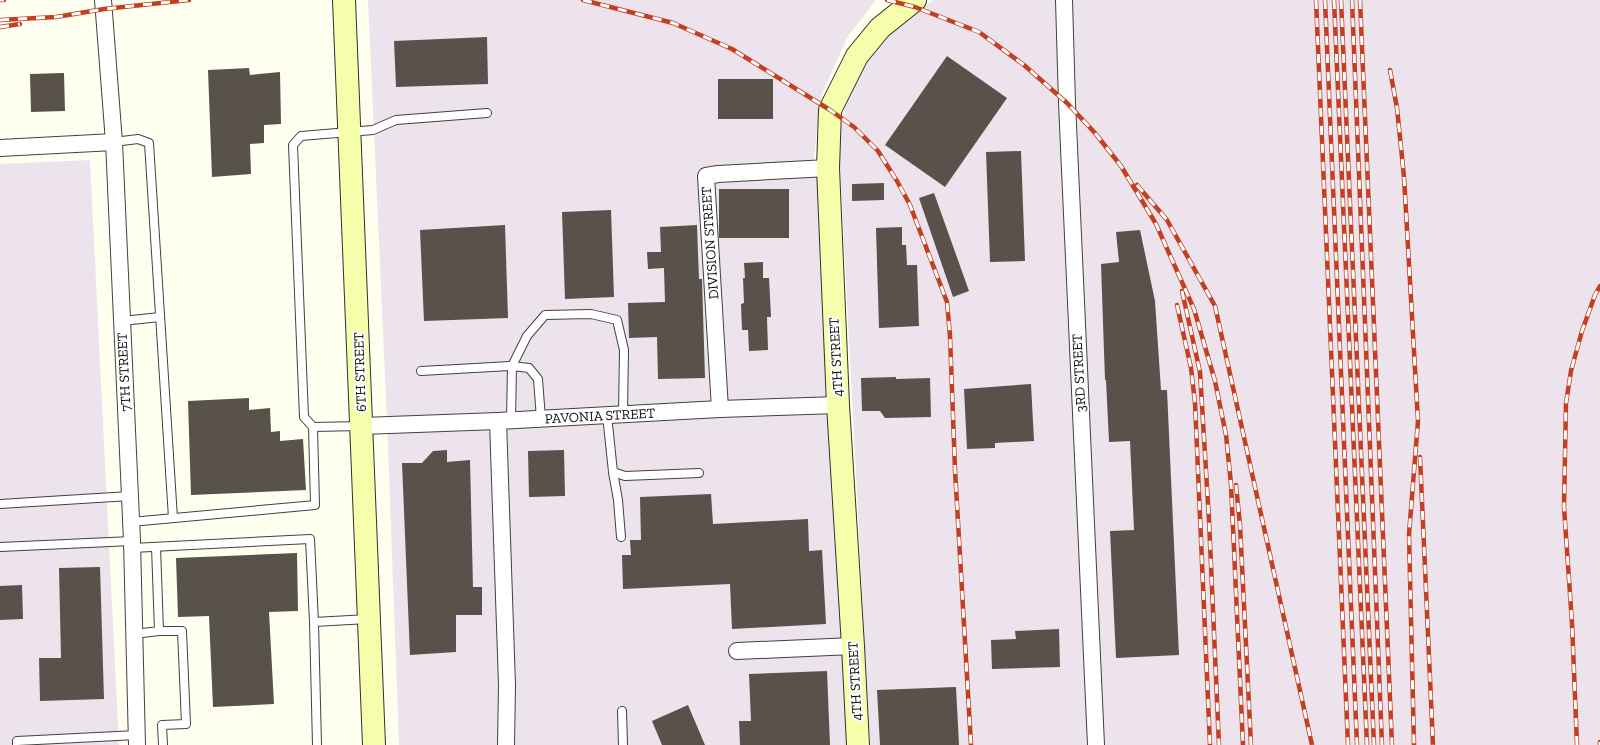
<svg xmlns="http://www.w3.org/2000/svg" width="1600" height="745" font-family="'Zilla Slab',serif">
<style>
.industrial{fill:#ede3ec}
.building{fill:#58524a}
.lines{fill:none;stroke-linecap:round;stroke-linejoin:round}
.lane-casing{stroke:#414141;stroke-width:10}
.street-casing{stroke:#414141;stroke-width:18}
.secondary-casing{stroke:#303030;stroke-width:24}
.lane{stroke:#fff;stroke-width:8}
.street{stroke:#fff;stroke-width:16}
.secondary{stroke:#f5ffab;stroke-width:22}
.rail-casing{stroke:#c43e21;stroke-width:4.5}
.rail{stroke:#fff;stroke-width:3;stroke-dasharray:9;stroke-linecap:butt}
.labels{text-anchor:middle;dominant-baseline:central;stroke-width:4;stroke-linejoin:round;paint-order:stroke}
.street-label{font-size:14px;fill:#0e0e0e;stroke:#fff}
</style>
<rect width="100%" height="100%" fill="#fffff0"/>
<g class="industrial">
<path d="M368,0H876L847,38L821,96L813,164H822L849,745H399L387,420Z"/>
<path d="M933,0H1600V745H870L840,165V131L846,101L855,74L887,34Z"/>
<path d="M90,160L119,745H0V164Z"/>
</g>
<g class="building">
<path d="M487,37L488,84L396,87L394,41Z"/>
<path d="M947,56L1007,98L945,187L885,145Z"/>
<path d="M249,68L250,75L280,72L281,124L264,125V143L250,144L251,174L212,177L208,70Z"/>
<path d="M64,73L65,111L31,112L30,74Z"/>
<rect x="718" y="79" width="55" height="40"/>
<path d="M1021,151L1025,261L990,262L986,152Z"/>
<path d="M884,183V200L852,201V184Z"/>
<rect x="719" y="189" width="70" height="49"/>
<path d="M934,193L969,291L953,297L919,198Z"/>
<path d="M611,210L614,297L565,299L562,212Z"/>
<path d="M505,225L508,318L424,321L420,230Z"/>
<path d="M697,225L699,279H702L705,378L658,379L657,337L629,338L628,303L665,302L664,268L648,269L647,252H661L660,227Z"/>
<path d="M902,227V245H906L907,265H917L919,326L879,328L876,228Z"/>
<path d="M1140,230L1155,301L1161,390H1167L1179,655L1116,658L1110,531L1134,530L1130,441L1109,442L1106,380H1105L1101,264L1119,262L1116,232Z"/>
<path d="M763,262V278H769L771,317H767L768,350L749,351L748,330H742L741,304L744,303L743,278H745L744,263Z"/>
<path d="M896,377V379L930,378L931,417L885,418L880,411H862L861,378Z"/>
<path d="M1031,384L1034,441L995,443V448L967,449L964,389Z"/>
<path d="M249,398V410L270,408L271,432L280,431V441L303,439L306,490L191,495L188,401Z"/>
<path d="M447,450V462L470,460L473,587H482V615H456V652L410,655L402,463H422L433,451Z"/>
<path d="M564,450L565,496L529,497L528,451Z"/>
<path d="M711,494L713,524L808,519L809,551L822,550L826,624L732,629L730,584L623,589L622,555H631L630,540H641L640,497Z"/>
<path d="M297,553L298,611L269,612L274,704L213,707L209,616L178,617L176,558Z"/>
<path d="M100,567L104,699L40,701L39,658H61L59,568Z"/>
<path d="M22,585L23,619L0,620V586Z"/>
<path d="M1059,629L1060,667L992,669L991,640L1016,639L1015,631Z"/>
<path d="M827,671L830,745H740L739,721H751L749,674Z"/>
<path d="M956,687L959,745H880L877,690Z"/>
<path d="M688,705L705,745H662L652,721Z"/>
</g>
<g class="lines">
<g class="lane-casing">
<g id="lane">
<path d="M114,142L138,139L149,143L173,518"/>
<path d="M122,321L160,317"/>
<path d="M421,371L512,366L529,368L538,379L541,419"/>
<path d="M607,415L613,472L625,476L699,473"/>
<path d="M511,420L512,366L527,336L545,315L591,314L617,320L624,350L623,414"/>
<path d="M313,427L304,417L293,145L301,136L373,130L396,120L487,113"/>
<path d="M613,472L618,500L621,537"/>
<path d="M0,504L130,496"/>
<path d="M131,522L315,505L313,427L361,426"/>
<path d="M0,547L132,541"/>
<path d="M132,548L310,539L314,622"/>
<path d="M159,631H182L186,724L162,725L163,745"/>
<path d="M134,634L159,631L156,547"/>
<path d="M622,711L623,745"/>
<path d="M17,745V741L137,735"/>
<path d="M317,745L314,622L368,619"/>
</g>
</g>
<g class="street-casing">
<g id="street">
<path d="M103,0L114,142L132,541L137,745"/>
<path d="M1064,0L1067,103L1096,745"/>
<path d="M0,148L114,142"/>
<path d="M720,409L706,176L718,174L828,168"/>
<path d="M498,421L507,685L506,745"/>
<path d="M362,426L498,421L720,409L838,405"/>
<path d="M737,651L853,646"/>
</g>
</g>
<g class="secondary-casing">
<g id="secondary">
<path d="M344,0L374,745"/>
<path d="M858,745L853,646L838,405L828,168L830,110L857,56L880,28L915,0"/>
</g>
</g>
<use href="#lane" class="lane"/>
<use href="#street" class="street"/>
<use href="#secondary" class="secondary"/>
<g class="rail-casing">
<g id="rail">
<path d="M0,0H4"/>
<path d="M583,0L673,23L732,49L830,110L854,127L878,151L897,181L910,205L947,302L950,336L955,470L971,745"/>
<path d="M887,0L915,7L979,32L1024,65L1067,103L1095,133L1121,166L1156,224L1194,309L1215,381L1226,435L1231,484L1243,745"/>
<path d="M1316,0L1348,745"/>
<path d="M1325,0L1357,745"/>
<path d="M1334,0L1367,745"/>
<path d="M1341,0L1374,745"/>
<path d="M1352,0L1382,745"/>
<path d="M1360,0L1392,745"/>
<path d="M0,20L56,17L104,9L189,0"/>
<path d="M0,27L20,24"/>
<path d="M1390,70L1397,108L1404,177L1418,421L1409,534L1414,745"/>
<path d="M1137,185L1167,220L1215,306L1312,745"/>
<path d="M1182,291L1200,372L1209,520L1219,745"/>
<path d="M1177,305L1191,368L1195,403L1210,745"/>
<path d="M1420,457L1433,745"/>
<path d="M1236,485L1240,525L1251,745"/>
<path d="M1577,745L1572,623L1564,507L1566,403L1571,371L1582,331L1595,295L1600,286"/>
<path d="M1600,745V742"/>
</g>
</g>
<use href="#rail" class="rail"/>
</g>
<g class="labels">
<g class="street-label">
<text transform="translate(710 243) rotate(-94)">DIVISION STREET</text>
<text transform="translate(836 357) rotate(-93)">4TH STREET</text>
<text transform="translate(124 372) rotate(-93)">7TH STREET</text>
<text transform="translate(360 372) rotate(-92)">6TH STREET</text>
<text transform="translate(1079 373) rotate(-93)">3RD STREET</text>
<text transform="translate(600 416) rotate(-3)">PAVONIA STREET</text>
<text transform="translate(855 681) rotate(-93)">4TH STREET</text>
</g>
</g>
</svg>
